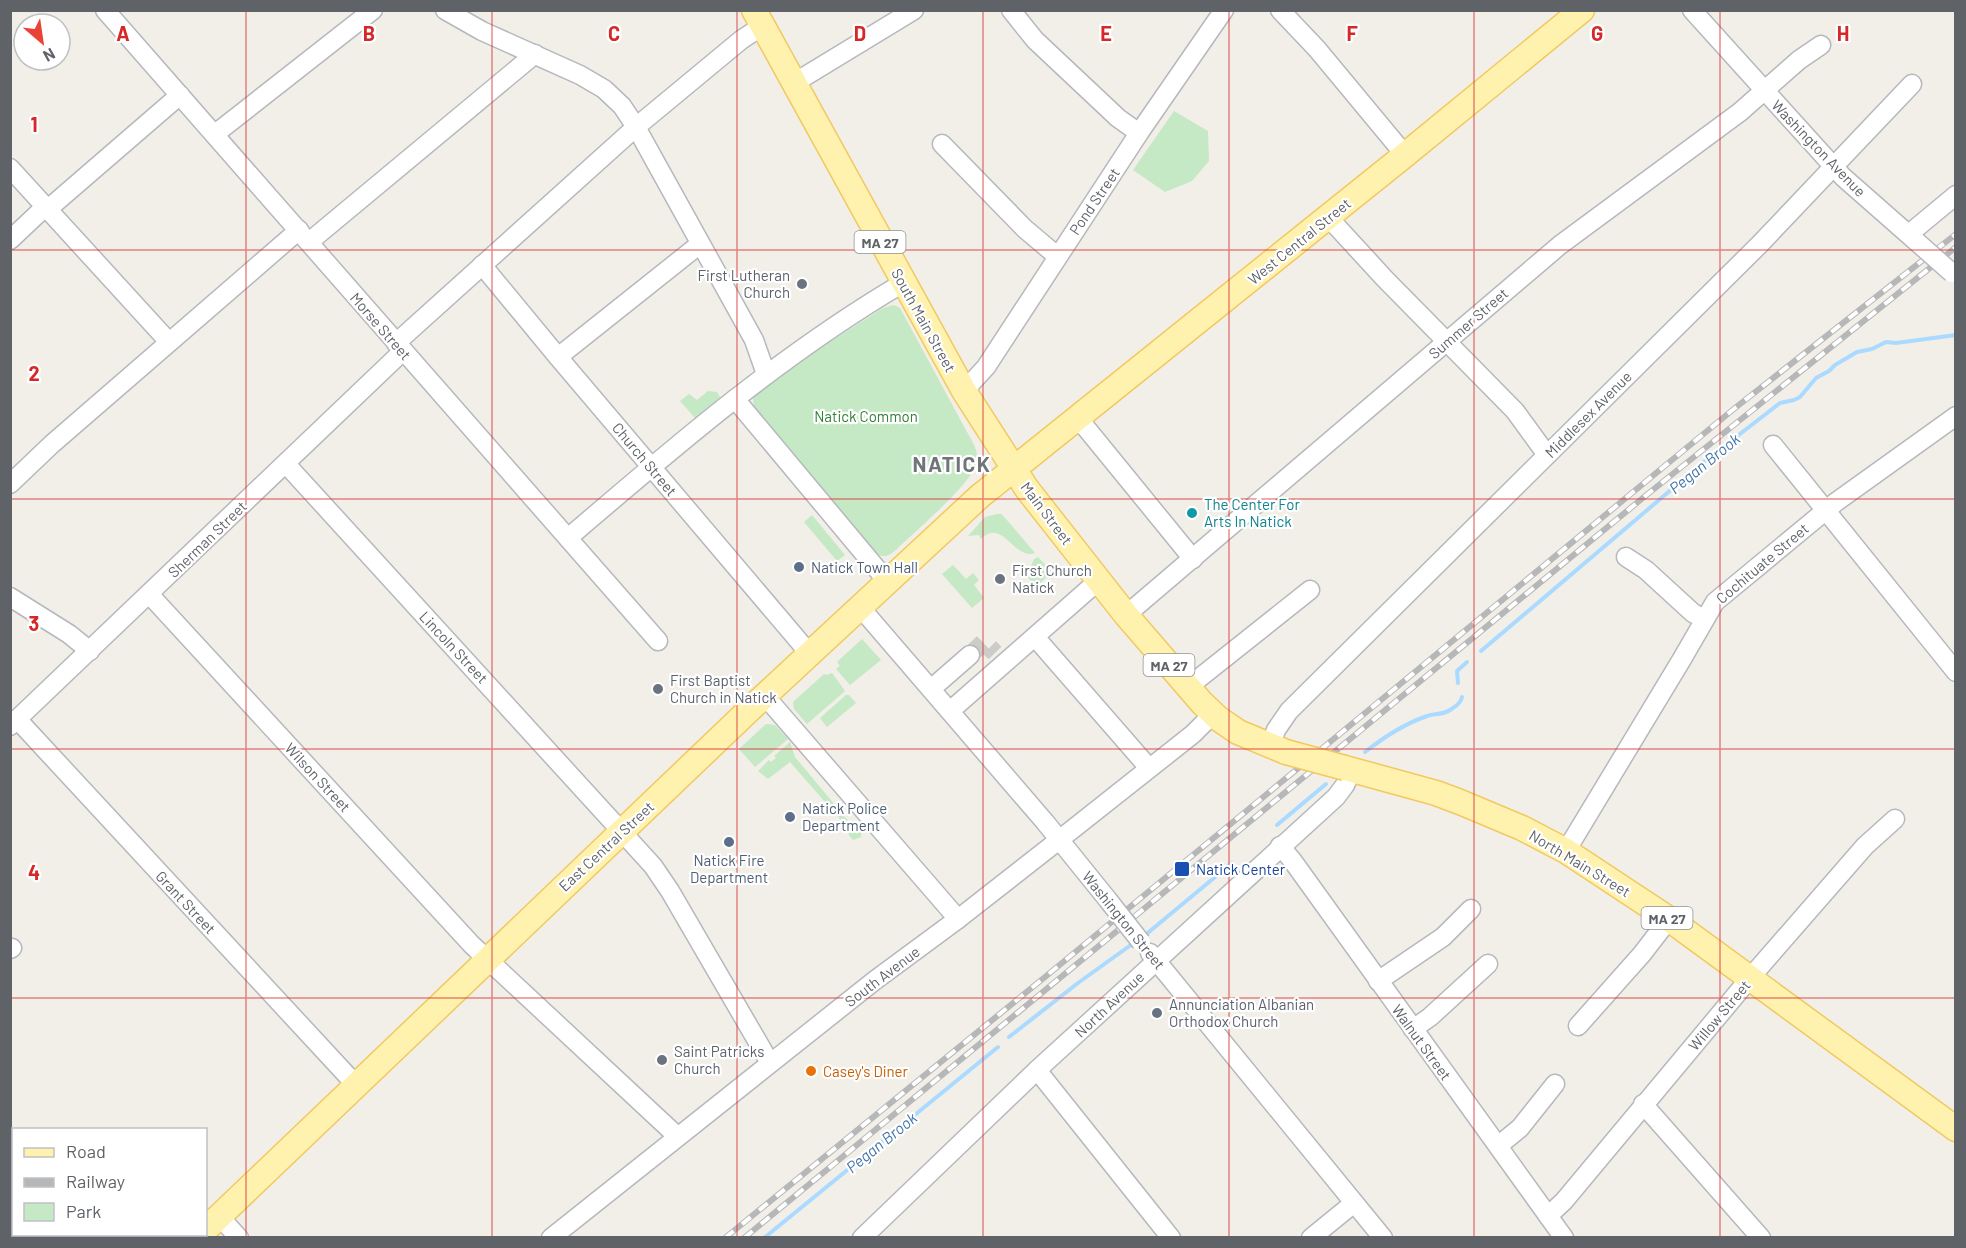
<svg xmlns="http://www.w3.org/2000/svg" width="1966" height="1248" font-family="Barlow,sans-serif">
<style>
.green{fill:#c5e8c5}
.lines{fill:none;stroke-linecap:round;stroke-linejoin:round}
.stream{stroke:#aadaff;stroke-width:4}
.minor-tunnel{stroke:#ccccc8;stroke-width:18;stroke-dasharray:18 9;stroke-linecap:butt}
.minor-casing{stroke:#b5b8bc;stroke-width:21}
.major-casing{stroke:#f2c960;stroke-width:27}
.minor{stroke:#fff;stroke-width:18}
.major{stroke:#fff2af;stroke-width:24}
.rail-casing{stroke:#b6b7b8;stroke-width:6}
.rail{stroke:#fff;stroke-width:4;stroke-dasharray:11;stroke-linecap:butt}
.minor-bridge-casing{stroke:#b5b8bc;stroke-width:21;stroke-linecap:butt}
.major-bridge-casing{stroke:#f2c960;stroke-width:27;stroke-linecap:butt}
.minor-bridge{stroke:#fff;stroke-width:18}
.major-bridge{stroke:#fff2af;stroke-width:24}
.grid{fill:none;stroke:#d62828;stroke-width:1.5;stroke-opacity:0.55}
.worship-dot{fill:#6b7280;stroke:#fff;stroke-width:2}
.culture-dot{fill:#0f9aa8;stroke:#fff;stroke-width:2}
.service-dot{fill:#5c6f8a;stroke:#fff;stroke-width:2}
.transit-dot{fill:#1a4fb4;stroke:#fff;stroke-width:2}
.food-dot{fill:#e8710a;stroke:#fff;stroke-width:2}
.labels{text-anchor:middle;dominant-baseline:central;stroke-width:4.5;stroke-linejoin:round;paint-order:stroke}
.shield{fill:#fff;stroke:#8f9295;stroke-width:1.5}
.shield-label{font-size:14px;font-weight:bold;fill:#5f6368}
.street-label{font-size:15px;fill:#5f6368;stroke:#fff}
.worship-label{font-size:15px;fill:#5b616d;stroke:#fff;text-anchor:start}
.park-label{font-size:15px;fill:#348238;stroke:#fff}
.culture-label{font-size:15px;fill:#0d838f;stroke:#fff;text-anchor:start}
.service-label{font-size:15px;fill:#4e5e75;stroke:#fff;text-anchor:start}
.transit-label{font-size:15px;fill:#164399;stroke:#fff;text-anchor:start}
.food-label{font-size:15px;fill:#c56008;stroke:#fff;text-anchor:start}
.water-label{font-size:16px;font-style:italic;fill:#4174aa;stroke:#fff}
.district-label{font-size:21px;font-weight:bold;letter-spacing:1.5px;fill:#70757a;stroke:#fff}
.grid-label{font-size:20px;text-anchor:middle;font-weight:bold;fill:#d62828;stroke:#fff;stroke-width:4.5;stroke-linejoin:round;paint-order:stroke}
</style>
<rect width="100%" height="100%" fill="#f1efe8"/>
<g class="green">
<path d="M1174,111L1208,131L1209,161L1192,181L1165,192L1133,170Z"/>
<path d="M894,305L900,308L967,432C972,441 979,451 977,462C973,483 914,532 896,550C888,556 885,558 876,554L754,409L753,396L758,388L883,308Z"/>
<path d="M708,391L717,392L721,399L696,419L680,401L689,394L697,400Z"/>
<path d="M997,514H1001L1006,519L1035,553C1014,561 1003,517 981,539L979,535L968,536L985,517Z"/>
<path d="M812,515L845,555L837,561L804,522Z"/>
<path d="M1038,557L1052,572L1036,587L1027,576L1034,559Z"/>
<path d="M953,565L966,579L973,573L979,580L974,585L984,598L972,608L942,574Z"/>
<path d="M862,639L881,660L850,685L836,669L840,666L837,662Z"/>
<path d="M832,673L845,691L807,724L794,709L793,702L824,674L827,675Z"/>
<path d="M846,695H849L856,703L827,727L820,718Z"/>
<path d="M766,724L775,725L788,739L755,767L739,749Z"/>
<path d="M790,742L795,757L850,823L853,821L862,827L861,837L853,840L844,828L846,826L790,762L768,779L758,771L769,760L771,762L776,758L774,756Z"/>
</g>
<g class="lines">
<g class="stream">
<path d="M1481,651L1705,461L1780,403L1794,400L1800,397L1816,378L1829,371L1835,365L1857,352L1872,349L1886,342L1896,343L1956,335"/>
<path d="M1458,683L1457,671L1467,662"/>
<path d="M1365,752C1384,737 1404,724 1427,716C1435,713 1443,715 1450,710C1456,706 1461,703 1462,697"/>
<path d="M1277,825L1326,784"/>
<path d="M1144,936L1232,863"/>
<path d="M1009,1037L1078,983L1135,942"/>
<path d="M764,1238L998,1047"/>
</g>
<path class="minor-tunnel" d="M970,655L984,642L995,653"/>
<g class="minor-casing">
<g id="minor">
<path d="M105,10L658,641"/>
<path d="M445,10L482,31L580,75L604,89L622,106L636,127L754,340L766,374"/>
<path d="M1011,10L1035,40L1118,118L1139,133"/>
<path d="M1280,10L1317,49L1405,155"/>
<path d="M1692,10L1843,177L1917,242"/>
<path d="M794,83L914,10"/>
<path d="M215,134L373,10"/>
<path d="M942,144L1025,229L1057,256"/>
<path d="M10,168L169,342"/>
<path d="M48,209L180,95"/>
<path d="M1328,217L1385,279L1515,411L1547,455"/>
<path d="M1909,234L1956,195"/>
<path d="M10,240L46,206"/>
<path d="M309,242L535,54"/>
<path d="M482,265L558,357L809,653"/>
<path d="M396,343L636,127L741,40L762,26"/>
<path d="M558,357L700,244"/>
<path d="M964,391L986,367L1139,133L1224,10"/>
<path d="M735,399L887,581"/>
<path d="M1078,418L1193,559"/>
<path d="M1773,445L1956,672"/>
<path d="M286,464L653,866L670,891L770,1063"/>
<path d="M10,484L52,444L299,230"/>
<path d="M568,538C674,447 782,354 903,283"/>
<path d="M1626,557L1646,570L1693,613L1704,619"/>
<path d="M149,594L472,945L677,1136"/>
<path d="M10,597L69,634L90,651"/>
<path d="M860,607L1045,822L1108,900"/>
<path d="M1126,615L1560,245L1740,112L1799,60L1821,45"/>
<path d="M1035,637L1149,768"/>
<path d="M1188,687L1310,590"/>
<path d="M931,689L970,655"/>
<path d="M765,696L958,919"/>
<path d="M950,711L1098,581"/>
<path d="M17,719L356,1085"/>
<path d="M10,726L403,351"/>
<path d="M1270,747L1276,730L1289,711L1760,244L1912,84"/>
<path d="M1280,846L1292,860L1564,1238"/>
<path d="M1566,851L1682,659L1715,602L1836,502L1956,416"/>
<path d="M10,949L12,948"/>
<path d="M1150,953L1383,1238"/>
<path d="M1378,981L1443,937L1471,909"/>
<path d="M1578,1026L1642,954L1669,919"/>
<path d="M1413,1029L1430,1017L1488,964"/>
<path d="M1037,1070L1171,1238"/>
<path d="M1643,1104L1761,1238"/>
<path d="M1498,1146L1520,1128L1555,1084"/>
<path d="M10,1193L14,1194"/>
<path d="M219,1216L239,1238"/>
<path d="M1548,1216L1564,1201L1750,978L1865,846L1895,819"/>
<path d="M163,1234L166,1238"/>
<path d="M551,1238L874,981L958,919L1059,840L1193,734L1213,714"/>
<path d="M862,1238L1037,1070L1336,797L1345,785L1352,770"/>
<path d="M1311,1238L1354,1203"/>
</g>
</g>
<g class="major-casing">
<g id="major">
<path d="M754,10L964,391L1027,489L1126,615L1202,703L1219,719L1238,732L1286,752"/>
<path d="M1345,768L1436,793L1460,802L1522,828L1566,851L1669,919L1956,1129"/>
<path d="M206,1229L747,712L980,496L1405,155L1582,10"/>
</g>
</g>
<use href="#minor" class="minor"/>
<use href="#major" class="major"/>
<g class="rail-casing">
<g id="rail">
<path d="M725,1238L1045,977L1735,408L1956,234"/>
<path d="M744,1238L1644,497L1956,247"/>
</g>
</g>
<use href="#rail" class="rail"/>
<g class="minor-bridge-casing">
<g id="minor-bridge">
<path d="M1917,242L1952,273"/>
<path d="M1108,900L1141,942"/>
</g>
</g>
<g class="major-bridge-casing">
<path id="major-bridge" d="M1286,752L1345,768"/>
</g>
<use href="#minor-bridge" class="minor-bridge"/>
<use href="#major-bridge" class="major-bridge"/>
</g>
<path class="grid" d="M246,10V1238M492,10V1238M737,10V1238M983,10V1238M1229,10V1238M1474,10V1238M1720,10V1238M10,250H1956M10,499H1956M10,749H1956M10,998H1956"/>
<g class="worship-dot">
<circle cx="802" cy="284" r="6"/>
<circle cx="1000" cy="579" r="6"/>
<circle cx="658" cy="689" r="6"/>
<circle cx="1157" cy="1013" r="6"/>
<circle cx="662" cy="1060" r="6"/>
</g>
<circle class="culture-dot" cx="1192" cy="513" r="6"/>
<g class="service-dot">
<circle cx="799" cy="567" r="6"/>
<circle cx="790" cy="817" r="6"/>
<circle cx="729" cy="842" r="6"/>
</g>
<rect class="transit-dot" x="1174" y="861" width="16" height="16" rx="3"/>
<circle class="food-dot" cx="811" cy="1071" r="6"/>
<g class="labels">
<g class="shield">
<rect x="854.5" y="231" width="51" height="22" rx="4.5"/>
<rect x="1143.5" y="654" width="51" height="22" rx="4.5"/>
<rect x="1641.5" y="907" width="51" height="22" rx="4.5"/>
</g>
<g class="shield-label">
<text x="880" y="242">MA 27</text>
<text x="1169" y="665">MA 27</text>
<text x="1667" y="918">MA 27</text>
</g>
<g class="street-label">
<text transform="translate(1819 148) rotate(46)">Washington Avenue</text>
<text transform="translate(1094 201) rotate(-56)">Pond Street</text>
<text transform="translate(1299 241) rotate(-39)">West Central Street</text>
<text transform="translate(924 320) rotate(61)">South Main Street</text>
<text transform="translate(1468 323) rotate(-41)">Summer Street</text>
<text transform="translate(381 326) rotate(49)">Morse Street</text>
<text transform="translate(1588 414) rotate(-45)">Middlesex Avenue</text>
<text transform="translate(645 459) rotate(50)">Church Street</text>
<text transform="translate(1047 513) rotate(53)">Main Street</text>
<text transform="translate(207 539) rotate(-44)">Sherman Street</text>
<text transform="translate(1762 563) rotate(-40)">Cochituate Street</text>
<text transform="translate(454 647) rotate(47)">Lincoln Street</text>
<text transform="translate(318 777) rotate(47)">Wilson Street</text>
<text transform="translate(606 846) rotate(-43)">East Central Street</text>
<text transform="translate(1580 863) rotate(31)">North Main Street</text>
<text transform="translate(186 902) rotate(47)">Grant Street</text>
<text transform="translate(1124 920) rotate(51)">Washington Street</text>
<text transform="translate(882 976) rotate(-37)">South Avenue</text>
<text transform="translate(1109 1004) rotate(-43)">North Avenue</text>
<text transform="translate(1719 1015) rotate(-50)">Willow Street</text>
<text transform="translate(1422 1042) rotate(54)">Walnut Street</text>
</g>
<g class="worship-label">
<text x="790" y="275" text-anchor="end">First Lutheran<tspan x="790" dy="17">Church</tspan></text>
<text x="1012" y="570">First Church<tspan x="1012" dy="17">Natick</tspan></text>
<text x="670" y="680">First Baptist<tspan x="670" dy="17">Church in Natick</tspan></text>
<text x="1169" y="1004">Annunciation Albanian<tspan x="1169" dy="17">Orthodox Church</tspan></text>
<text x="674" y="1051">Saint Patricks<tspan x="674" dy="17">Church</tspan></text>
</g>
<g class="park-label">
<text x="866" y="416">Natick Common</text>
</g>
<g class="culture-label">
<text x="1204" y="504">The Center For<tspan x="1204" dy="17">Arts In Natick</tspan></text>
</g>
<g class="service-label">
<text x="811" y="567">Natick Town Hall</text>
<text x="802" y="808">Natick Police<tspan x="802" dy="17">Department</tspan></text>
<text x="729" y="860" text-anchor="middle">Natick Fire<tspan x="729" dy="17">Department</tspan></text>
</g>
<g class="transit-label">
<text x="1196" y="869">Natick Center</text>
</g>
<g class="food-label">
<text x="823" y="1071">Casey's Diner</text>
</g>
<g class="water-label">
<text transform="translate(1704 463) rotate(-39)">Pegan Brook</text>
<text transform="translate(881 1142) rotate(-39)">Pegan Brook</text>
</g>
<g class="district-label">
<text x="952" y="463">NATICK</text>
</g>
</g>
<g class="grid-label">
<text x="123" y="41">A</text>
<text x="369" y="41">B</text>
<text x="614" y="41">C</text>
<text x="860" y="41">D</text>
<text x="1106" y="41">E</text>
<text x="1352" y="41">F</text>
<text x="1597" y="41">G</text>
<text x="1843" y="41">H</text>
<text x="34" y="132">1</text>
<text x="34" y="381">2</text>
<text x="34" y="631">3</text>
<text x="34" y="880">4</text>
</g>
<rect width="1966" height="1248" fill="none" stroke="#5f6368" stroke-width="24"/>
<rect x="12" y="1128" width="195" height="108" fill="#ffffff" stroke="#bfc1c3" stroke-width="1.5"/>
<rect x="24" y="1148" width="30" height="9" fill="#fff2af" stroke="#bfc1c3" stroke-width="1.5"/>
<text x="66" y="1158" font-size="18" fill="#5f6368">Road</text>
<rect x="24" y="1178" width="30" height="9" fill="#b6b7b8" stroke="#bfc1c3" stroke-width="1.5"/>
<text x="66" y="1188" font-size="18" fill="#5f6368">Railway</text>
<rect x="24" y="1203" width="30" height="18" fill="#c5e8c5" stroke="#bfc1c3" stroke-width="1.5"/>
<text x="66" y="1218" font-size="18" fill="#5f6368">Park</text>
<g transform="translate(42 42) rotate(151)"><circle r="28" fill="#ffffff" stroke="#bfc1c3" stroke-width="1.5"/>
<path d="M0-4.5L10 22L0 15L-10 22Z" fill="#ea4335"/>
<text y="-9" font-size="16" font-weight="bold" text-anchor="middle" fill="#5f6368">N</text>
</g>
</svg>
